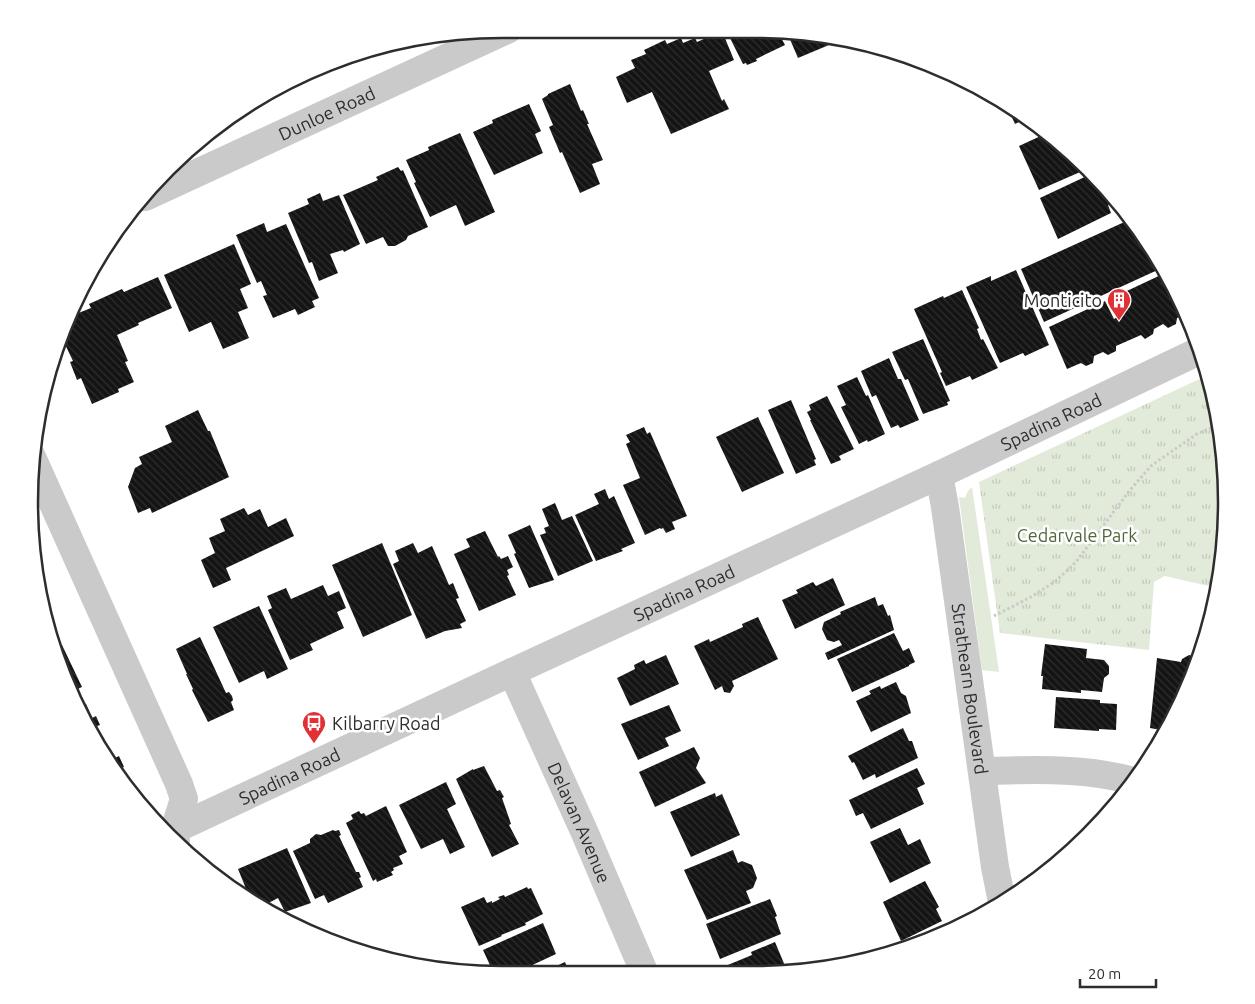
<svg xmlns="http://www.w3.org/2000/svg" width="1255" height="1004" font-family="Ubuntu,sans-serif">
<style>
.grass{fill:#e2eada}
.park{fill:url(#park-tufts)}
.building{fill:url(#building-back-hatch)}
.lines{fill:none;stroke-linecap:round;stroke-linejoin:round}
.path{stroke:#cacaca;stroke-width:3;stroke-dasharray:2.5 2.5;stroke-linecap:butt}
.minor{stroke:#cacaca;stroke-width:28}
.tertiary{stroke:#cacaca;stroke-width:28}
.labels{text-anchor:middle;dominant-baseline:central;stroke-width:5;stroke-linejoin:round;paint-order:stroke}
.street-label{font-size:18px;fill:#2d2d2d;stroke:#fff}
.poi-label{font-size:18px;fill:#2d2d2d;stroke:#fff;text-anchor:end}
.park-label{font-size:18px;fill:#4e673b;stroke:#fff}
.rim{fill:none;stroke:#2d2d2d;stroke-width:2.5}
</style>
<defs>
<pattern id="park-tufts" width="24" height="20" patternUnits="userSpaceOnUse" patternTransform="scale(1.25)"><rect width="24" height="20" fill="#e2eada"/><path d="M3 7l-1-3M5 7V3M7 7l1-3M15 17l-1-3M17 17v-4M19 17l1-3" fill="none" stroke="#c2c9bb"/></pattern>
<pattern id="building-back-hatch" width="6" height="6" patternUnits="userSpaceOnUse" patternTransform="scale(1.25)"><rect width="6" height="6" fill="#141414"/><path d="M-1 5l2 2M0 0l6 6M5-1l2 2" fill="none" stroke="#2e2e2e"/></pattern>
</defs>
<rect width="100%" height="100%" fill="#fff"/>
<path class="grass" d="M972,487L999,672L982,670L959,497L965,498L968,491Z"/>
<path class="park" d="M1208,375L1225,471L1222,563L1217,588L1165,576L1154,582L1149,650L1000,633L979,482Z"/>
<g class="building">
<path d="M726,30H777L785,45L756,59L757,61L747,65L746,63L743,64Z"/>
<path d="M786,30L836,42L798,58Z"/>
<path d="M722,31L734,60L709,71L722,101L724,99L729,109L671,134L652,92L627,103L616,77L635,68L631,60L646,54L644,50L665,40L667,44L681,38L683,43L695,38L697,42Z"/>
<path d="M570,84L581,111L583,110L589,124H587L603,160L592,164L600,184L580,193L562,152L560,153L549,127L553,125L542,99L548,95V94Z"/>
<path d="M529,104L541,131L535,134L543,153L494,175L473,132L493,123L492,120Z"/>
<path d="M1009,111L1023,120L1015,124Z"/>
<path d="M460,133L495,212L465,226L456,205L430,217L414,183L416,182L406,160L429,150L428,147Z"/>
<path d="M1045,134L1065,146L1087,169L1039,190L1019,146Z"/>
<path d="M398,167L401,171L403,170L428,227L408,236L406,240L395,246H388L383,237L366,244L343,195L378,180L376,177Z"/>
<path d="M1091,174L1117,201L1108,205L1111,213L1058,239L1040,198Z"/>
<path d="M320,193L323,201L339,195L360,244L344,252L343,250L330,254L338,273L319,281L312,262L309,263L288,213L309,204L307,199Z"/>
<path d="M1131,219L1162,268L1044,322L1021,269Z"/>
<path d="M264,223L267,232L286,224L319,298L312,301L315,307L298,315L295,309L273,318L263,296L267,295L261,281L257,283L236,235Z"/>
<path d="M234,244L251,284L240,289L248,308L238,312L249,338L223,349L211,322L189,332L164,275Z"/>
<path d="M1016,270L1049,345L1025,356L1023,353L1000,363L966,287L991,276V281Z"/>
<path d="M1165,273L1177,292L1186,314L1177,318L1176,324L1168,328L1163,324L1154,329L1153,334L1145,339L1141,335L1116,346V351L1108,355L1103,352L1094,356L1093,363L1086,366L1081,363L1067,369L1049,327L1105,301L1114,319L1121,315L1112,298Z"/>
<path d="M158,277L172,308L138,323L139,325L117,335L128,361L125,362L134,382L118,389L119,392L92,404L81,378L77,380L70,362L73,361L62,338L71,316L91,308L89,304L122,289L124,292Z"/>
<path d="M962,290L979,328L977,329L981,340L983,339L998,368L972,380L970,376L946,386L940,373L942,372L914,309L943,296L944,298Z"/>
<path d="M923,339L950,401L947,402L948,405L923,414L908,379L905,380L892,352Z"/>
<path d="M889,358L898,379H901L919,420L900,428L898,425L891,428L876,395L872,397L861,371Z"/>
<path d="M857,377L866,396L868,395L885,434L868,442L867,440L859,444L841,407L846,405L837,386Z"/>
<path d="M827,396L854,449L839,456L841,460L831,464L810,420H811L807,412L811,410L809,405Z"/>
<path d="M791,400L816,459L814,460L816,465L796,474L768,410Z"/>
<path d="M198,410L208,431H210L229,477L152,513L150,508L138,513L128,487L135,468L142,464L139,457L172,442L165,426Z"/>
<path d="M758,417L784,473L742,492L716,437Z"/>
<path d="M644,427L647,434L650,432L687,516L672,522L675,529L666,533L663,528L661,529L660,528L645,535L623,485L640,478L626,444L630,442L626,435Z"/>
<path d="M605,489L609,499L614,496L635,543L621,549L623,551L596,561L575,515L599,504L594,494Z"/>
<path d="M555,503L562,520L572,516L593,561L558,576L540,535L546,533L544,528L549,526L542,509Z"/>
<path d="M244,508L248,515L260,509L268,527L286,518L294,536L226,568L231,580L213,588L201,560L215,553L209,538L225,531L220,519Z"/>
<path d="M530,525L554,580L529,588L514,554L516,553L508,535Z"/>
<path d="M485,531L498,557L499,556L501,559L508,556L513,567L507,570L509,575L507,576L516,595L479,611L454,554L470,547L466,539Z"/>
<path d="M382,543L412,615L363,637L332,565Z"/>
<path d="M413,543L418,553L432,546L449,585L453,583L459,598L456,599L466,621L460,624L462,628L445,631L426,639L393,564L399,561L395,551Z"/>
<path d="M833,578L845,605L795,629L782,600L798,593L796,590L813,582L816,586Z"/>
<path d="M323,585L328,596L339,591L346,608L337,612L344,628L310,644L313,650L290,660L268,610L272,608L267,596L286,588L291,599Z"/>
<path d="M875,597L878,606L883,604L888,616L890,615L894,630L828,660L825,653L842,645L839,640L834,642L827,640L822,629L824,622L841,614L840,612Z"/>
<path d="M259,606L288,669L267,679L264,671L239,683L213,627Z"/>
<path d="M758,617L778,659L732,681L734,686L730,693L724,692L722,686L715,690L694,646L709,639L710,642L743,627L742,624Z"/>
<path d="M894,633L903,651L909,648L915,662L909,665V666L852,692L837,659Z"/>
<path d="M200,637L226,693L229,692L232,696L233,700L231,702L234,710L208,722L192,690L193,689L186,674H187L176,649Z"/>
<path d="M1045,644L1087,649L1086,658L1104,660L1109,666V674L1104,678L1102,692L1081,690V693L1042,689L1043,676H1041Z"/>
<path d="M62,645L82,687L71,692L56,648Z"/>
<path d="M666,655L679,684L630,706L617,678L635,669L634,665L644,660L646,664Z"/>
<path d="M1189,655L1200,658L1166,731L1150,728L1157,658L1181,662L1182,659Z"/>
<path d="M896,682L901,693L906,696L911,713L871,732L856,701L871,694L869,691L880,686L881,689Z"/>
<path d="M1056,697L1100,700V703L1117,704L1116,730L1099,729V731L1054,728Z"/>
<path d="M86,704L92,718L96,716L100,725L97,726V729L104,743L100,745L78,712L77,708Z"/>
<path d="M669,705L681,731L665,738L669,746L638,760L621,724Z"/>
<path d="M903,728L909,741H912L918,758L876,778L875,774L863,780L854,762L852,763L848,756Z"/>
<path d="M106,745L113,759L119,756L124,767L117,770L101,747Z"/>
<path d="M694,747L700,758L696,768L706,783L655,807L639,772Z"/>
<path d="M484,766L497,791L500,790L504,797L502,798L509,818L511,824L509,825L519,844L492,857L456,779L473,769V770Z"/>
<path d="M917,768L925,784L917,788L924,804L871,829L863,813L856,816L849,800Z"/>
<path d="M446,782L456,804L447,809L465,847L450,854L443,839L421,849L399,805Z"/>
<path d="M715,793L716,797L722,794L740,835L691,857L670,812Z"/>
<path d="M386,806L407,852L399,856L403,864L393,868L394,870L391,872L393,875L377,882L376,879L373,881L346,823L353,819L351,815L359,811L361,814L364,813L366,816Z"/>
<path d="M900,828L908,845L920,839L931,863L890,883L870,842Z"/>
<path d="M333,830L335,831L339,830L341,835L339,836L356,872H359L361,877L359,878L363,887L328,903L324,895L315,899L293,851L310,843V839L316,834L321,835Z"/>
<path d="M1080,841L1068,853L1066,845Z"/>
<path d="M287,848L311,903L285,912L278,898L261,907L251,901L238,869Z"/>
<path d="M733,850L738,863L742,861L752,865L757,878L753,888L746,891L751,903L707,920L684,870Z"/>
<path d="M925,881L939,907L936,909L942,921L901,941L883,902Z"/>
<path d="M527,887L528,889L531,888L543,914L525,923L526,925L501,935L502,936L479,946L461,907L484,897L487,903L492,901V903L500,899L498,897L504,895L505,897Z"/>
<path d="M770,899L777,916L775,917L781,934L720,959L706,924Z"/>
<path d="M543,923L556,954L526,968L525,966L521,968L511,966L494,974L483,950Z"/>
<path d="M775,942L788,973L726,974L723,967L752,955L751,952Z"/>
<path d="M565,962L570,974H539Z"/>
</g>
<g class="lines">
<g class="path">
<path d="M1211,428L1219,435"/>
<path d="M994,616L1031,597L1056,581L1076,562L1130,490L1152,465L1197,434L1211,428L1216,413"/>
</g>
<g class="minor">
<path id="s1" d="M145,197L509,29"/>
<path d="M32,457L179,784L184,799L174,830L176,842"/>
<path id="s2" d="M939,475L945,507L995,867L1002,902"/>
<path id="s3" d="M512,672L584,831L645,974"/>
<path d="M982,771C1031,770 1085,767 1133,781"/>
</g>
<path class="tertiary" id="s4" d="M167,833L512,672L939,475L1199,351"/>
</g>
<defs>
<g id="building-pin" transform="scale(1.25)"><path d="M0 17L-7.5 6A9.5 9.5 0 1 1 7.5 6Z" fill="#e13137" stroke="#fff"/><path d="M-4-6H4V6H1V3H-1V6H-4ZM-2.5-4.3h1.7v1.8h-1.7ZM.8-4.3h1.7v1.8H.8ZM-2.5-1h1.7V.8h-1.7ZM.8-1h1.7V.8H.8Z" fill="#fff"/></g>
<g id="bus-pin" transform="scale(1.25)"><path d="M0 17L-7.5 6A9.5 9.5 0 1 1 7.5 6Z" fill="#e13137" stroke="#fff"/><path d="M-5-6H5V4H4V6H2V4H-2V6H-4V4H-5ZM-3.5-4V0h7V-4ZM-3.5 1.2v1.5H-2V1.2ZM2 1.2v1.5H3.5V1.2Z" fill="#fff"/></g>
</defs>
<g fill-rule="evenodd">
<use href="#building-pin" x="1119" y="300"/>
<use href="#bus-pin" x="314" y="723"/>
</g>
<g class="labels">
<g class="street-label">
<text stroke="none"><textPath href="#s1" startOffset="200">Dunloe Road</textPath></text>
<text stroke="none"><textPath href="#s4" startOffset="975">Spadina Road</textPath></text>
<text stroke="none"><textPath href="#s4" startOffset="570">Spadina Road</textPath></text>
<text stroke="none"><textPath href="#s2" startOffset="216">Strathearn Boulevard</textPath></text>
<text stroke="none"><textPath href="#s4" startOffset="135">Spadina Road</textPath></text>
<text stroke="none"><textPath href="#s3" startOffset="165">Delavan Avenue</textPath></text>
</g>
<g class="poi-label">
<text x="1102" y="300">Monticito</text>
<text x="332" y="723" text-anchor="start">Kilbarry Road</text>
</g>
<g class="park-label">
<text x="1077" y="535">Cedarvale Park</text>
</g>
</g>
<path d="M0 0H1255V1004H0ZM502 38H754A464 464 0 0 1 1218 502V502A464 464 0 0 1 754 966H502A464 464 0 0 1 38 502V502A464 464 0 0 1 502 38Z" fill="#fff" fill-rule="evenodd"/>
<path class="rim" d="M502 38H754A464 464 0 0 1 1218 502V502A464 464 0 0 1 754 966H502A464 464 0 0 1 38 502V502A464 464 0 0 1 502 38Z"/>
<path d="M1080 979v8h76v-8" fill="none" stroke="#2d2d2d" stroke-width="2.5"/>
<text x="1088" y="979" font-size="15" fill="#2d2d2d" stroke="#ffffff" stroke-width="4" paint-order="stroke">20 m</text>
</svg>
